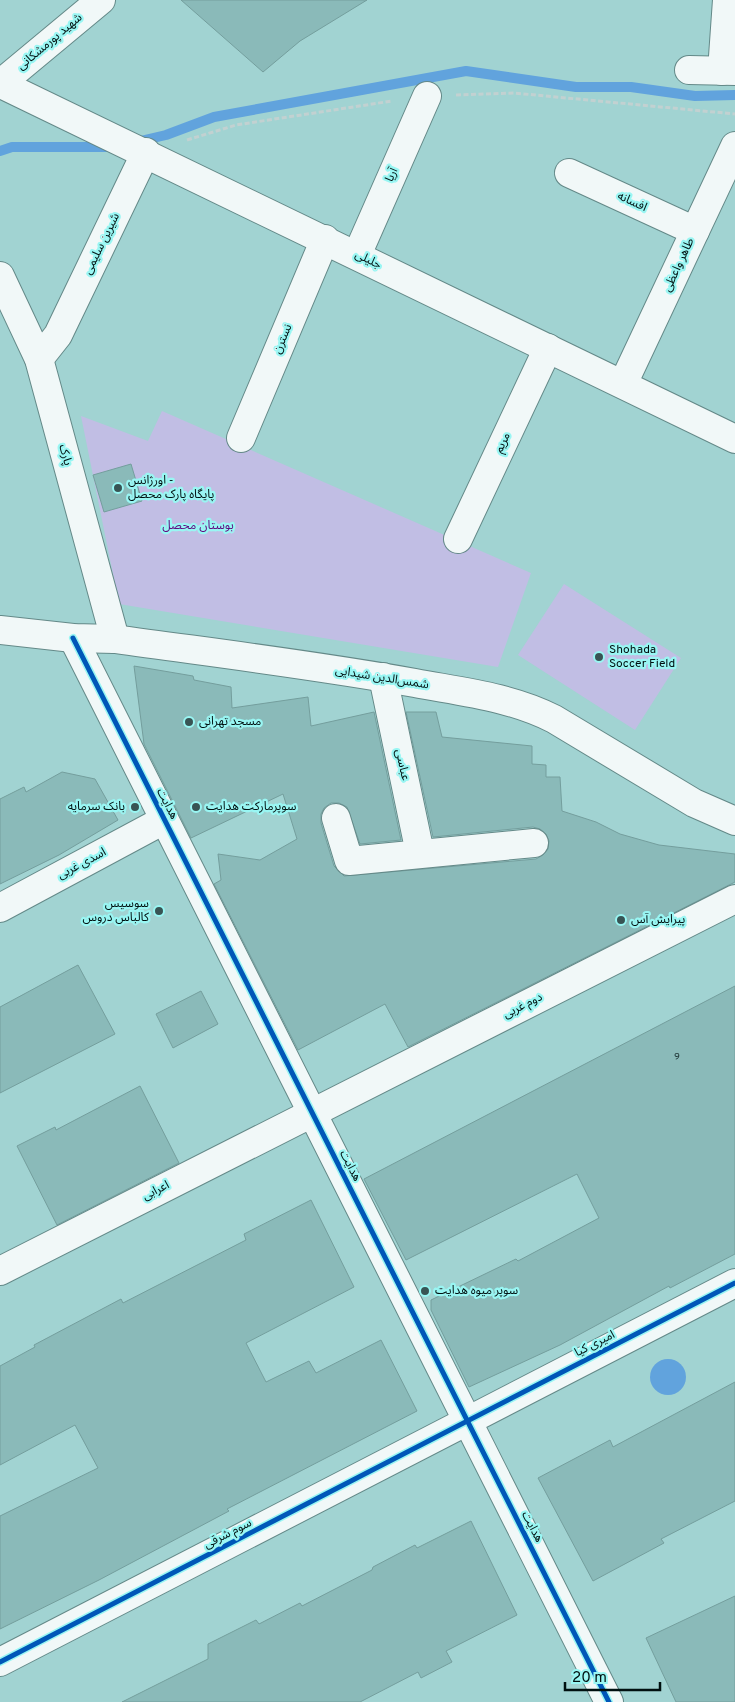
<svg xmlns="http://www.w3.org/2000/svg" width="735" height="1702" font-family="Overpass,'Noto Sans Arabic',sans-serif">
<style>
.green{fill:#c1bee4}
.water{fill:#61a3dd}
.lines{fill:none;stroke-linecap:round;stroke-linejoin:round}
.stream{stroke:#61a3dd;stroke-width:10}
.building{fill:#8abab9;stroke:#749e9d}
.minor-casing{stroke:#648988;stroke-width:30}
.path{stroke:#c2d1d1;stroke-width:3;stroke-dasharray:5 2.5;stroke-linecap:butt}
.minor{stroke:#f1f8f8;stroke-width:28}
.cycleway-casing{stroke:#99f6f3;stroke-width:8}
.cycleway{stroke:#0057b8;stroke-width:5}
.poi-dot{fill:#385454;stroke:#99f6f3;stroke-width:2}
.labels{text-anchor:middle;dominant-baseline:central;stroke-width:4.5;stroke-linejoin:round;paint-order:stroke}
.number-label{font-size:10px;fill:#233b3b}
.street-label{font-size:12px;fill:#001010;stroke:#99f6f3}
.poi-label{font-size:12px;fill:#001010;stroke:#99f6f3;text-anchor:start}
.park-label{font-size:12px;fill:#600d80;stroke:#99f6f3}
</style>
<rect width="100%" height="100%" fill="#a1d3d2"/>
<g class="green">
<path d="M162,411L531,573L498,667L119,604L81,416L148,441Z"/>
<path d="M564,584L681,658L635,730L518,655Z"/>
</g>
<circle class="water" cx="668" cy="1377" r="18"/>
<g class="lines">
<g class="stream">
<path d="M136,142L166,135L214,117L466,71L576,87H631L695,96L735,95"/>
<path d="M0,151L12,147H114"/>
</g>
</g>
<g class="building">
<path d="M181,0H367L300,41L263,72Z"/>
<path d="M131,464L142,501L104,512L93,475Z"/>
<path d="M134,666L193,676L194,680L231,687L232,708L308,697L311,726L374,712L401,840L360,844L347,807L339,803H331L324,808L321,814V823L334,866L344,876L536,859L543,855L548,849L549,841L546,834L540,829L533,827L433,837L406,712H436L442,737L532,746V764L546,765V777H560L562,811L596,822L620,834L659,845L735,854V882L408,1047L385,1004L298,1050L214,884L221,880L218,854L260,860L297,839L283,794L191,838L144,744Z"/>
<path d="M62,772L95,779L118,820L59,855L0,884V799L24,787L26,792Z"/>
<path d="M78,965L115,1034L0,1093V1007Z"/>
<path d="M735,986V1254L670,1288L669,1286L560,1345L469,1387L431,1310V1300L516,1259L518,1261L599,1218L577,1174L406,1260L364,1179Z"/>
<path d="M201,991L218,1024L173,1048L156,1014Z"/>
<path d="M140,1086L179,1163L57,1225L17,1146L55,1127L56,1130Z"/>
<path d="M311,1200L354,1287L246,1343L266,1382L309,1361L316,1373L381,1340L417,1411L227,1509L229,1511L99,1580L0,1629V1516L98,1468L75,1425L0,1465V1366L35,1347L34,1345L121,1299L123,1303L246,1240L244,1234Z"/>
<path d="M735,1382V1501L661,1539L664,1543L593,1581L538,1478L610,1440L613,1447Z"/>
<path d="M471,1521L517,1615L446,1651L452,1662L421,1678L418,1672L360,1702H122L208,1659V1644L256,1620L259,1624L300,1603L302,1606L372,1570L373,1567L415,1545L417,1548Z"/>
<path d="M735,1596V1702H676L646,1638Z"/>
</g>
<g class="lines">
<g class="minor-casing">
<g id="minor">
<path d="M689,70L735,71"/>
<path d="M722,71L727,0"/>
<path d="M0,84L101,0"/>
<path d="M1,84L735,439"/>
<path d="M569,173L695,231"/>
<path d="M357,255L427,96"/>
<path d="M0,276L39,359L115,639"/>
<path d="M39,359L58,335L146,152"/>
<path d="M623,384L735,146"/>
<path d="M241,438L325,239"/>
<path d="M458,539L548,348"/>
<path d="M0,630L73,638L115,639C215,653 316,665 415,683C463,692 511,697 554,719L694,803L735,821"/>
<path d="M73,638L609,1702"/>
<path d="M383,677L420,853"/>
<path d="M336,818L349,861L534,843"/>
<path d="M0,908L164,820"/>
<path d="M0,1271L735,899"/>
<path d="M0,1662L735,1283"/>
</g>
</g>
<g class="path">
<path d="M456,95L514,93L735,114"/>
<path d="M187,140L236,125L392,101"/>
</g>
<use href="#minor" class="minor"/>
<g class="cycleway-casing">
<g id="cycleway">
<path d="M73,638L609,1702"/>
<path d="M0,1662L735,1283"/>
</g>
</g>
<use href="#cycleway" class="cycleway"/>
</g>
<g class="poi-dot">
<circle cx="118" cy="488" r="5"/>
<circle cx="599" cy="657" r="5"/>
<circle cx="189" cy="722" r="5"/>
<circle cx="135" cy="807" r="5"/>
<circle cx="196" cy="807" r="5"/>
<circle cx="159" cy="911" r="5"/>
<circle cx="621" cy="920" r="5"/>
<circle cx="425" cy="1291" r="5"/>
</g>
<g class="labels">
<g class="number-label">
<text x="677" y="1057">9</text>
</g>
<g class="street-label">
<text transform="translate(50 42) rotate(-40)">شهید پورمشکانی</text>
<text transform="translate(392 175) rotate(-66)">آریا</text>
<text transform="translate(632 202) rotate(25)">افسانه</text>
<text transform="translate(102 244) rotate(-64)">شیرین سلیمی</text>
<text transform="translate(368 260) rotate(26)">جلیلی</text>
<text transform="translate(679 265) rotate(-65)">طاهر واعظی</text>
<text transform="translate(283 339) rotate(-67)">نسترن</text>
<text transform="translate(503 443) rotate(-65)">مریم</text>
<text transform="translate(65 455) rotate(75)">پارک</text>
<text transform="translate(382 678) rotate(9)">شمس‌الدین شیدایی</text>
<text transform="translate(402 765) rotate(78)">عباسی</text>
<text transform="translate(167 804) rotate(63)">هدایت</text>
<text transform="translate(82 864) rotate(-28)">اسدی غربی</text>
<text transform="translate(523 1006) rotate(-27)">دوم غربی</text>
<text transform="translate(350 1166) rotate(63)">هدایت</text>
<text transform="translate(156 1191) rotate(-27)">اعرابی</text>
<text transform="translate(595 1344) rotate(-27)">امیری کیا</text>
<text transform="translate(532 1527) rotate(63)">هدایت</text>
<text transform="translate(228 1534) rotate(-27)">سوم شرقی</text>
</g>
<g class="poi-label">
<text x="128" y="481">اورژانس -<tspan x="128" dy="14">پایگاه پارک محصل</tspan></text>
<text x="609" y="650">Shohada<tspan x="609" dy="14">Soccer Field</tspan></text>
<text x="199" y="722">مسجد تهرانی</text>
<text x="125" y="807" text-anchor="end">بانک سرمایه</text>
<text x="206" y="807">سوپرمارکت هدایت</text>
<text x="149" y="904" text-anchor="end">سوسیس<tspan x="149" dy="14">کالباس دروس</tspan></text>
<text x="631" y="920">پیرایش آس</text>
<text x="435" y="1291">سوپر میوه هدایت</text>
</g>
<g class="park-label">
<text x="198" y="526">بوستان محصل</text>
</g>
</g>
<path d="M565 1682v8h95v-8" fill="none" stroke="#001010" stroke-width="2.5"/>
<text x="572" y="1682" font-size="15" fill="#001010" stroke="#99f6f3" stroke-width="4" paint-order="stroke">20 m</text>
</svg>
